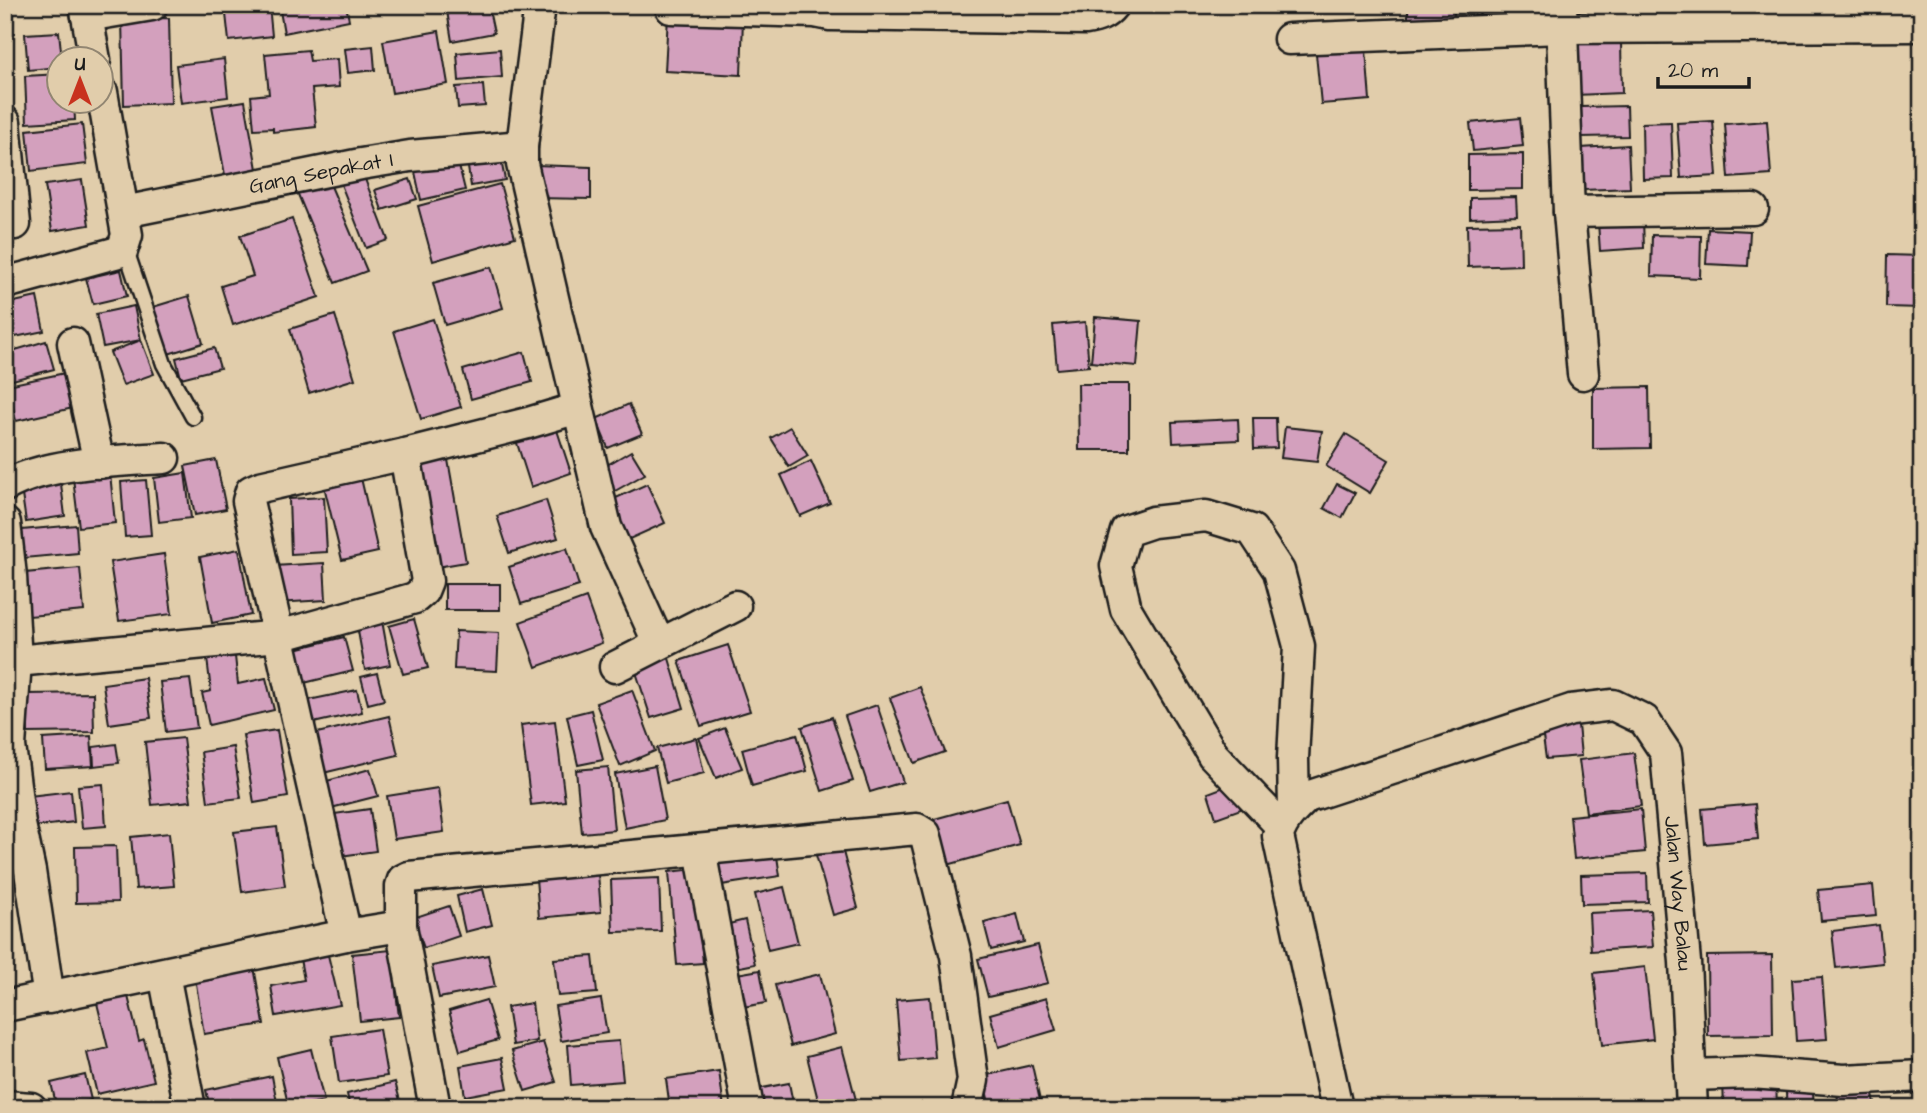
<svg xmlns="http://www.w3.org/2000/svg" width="1927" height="1113" font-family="'Architects Daughter',sans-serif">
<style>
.building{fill:#d3a0bd;stroke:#1c1c1c;stroke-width:2}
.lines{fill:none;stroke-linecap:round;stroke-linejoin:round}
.lane-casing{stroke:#1c1c1c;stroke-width:19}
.street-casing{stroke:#1c1c1c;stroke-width:35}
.path{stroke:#1c1c1c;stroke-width:4.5;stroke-dasharray:2 5;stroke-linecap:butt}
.lane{stroke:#e1cdab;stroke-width:14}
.street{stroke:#e1cdab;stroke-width:30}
.labels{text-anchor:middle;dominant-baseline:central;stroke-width:5;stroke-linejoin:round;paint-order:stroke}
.street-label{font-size:21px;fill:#1c1c1c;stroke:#e1cdab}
</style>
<rect width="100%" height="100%" fill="#e1cdab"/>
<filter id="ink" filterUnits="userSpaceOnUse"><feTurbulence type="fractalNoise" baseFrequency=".0143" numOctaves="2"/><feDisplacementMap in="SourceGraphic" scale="14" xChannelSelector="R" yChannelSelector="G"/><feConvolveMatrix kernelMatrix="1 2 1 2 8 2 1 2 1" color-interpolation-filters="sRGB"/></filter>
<g filter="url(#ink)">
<g class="building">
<path d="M225,5H269L272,36L229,41Z"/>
<path d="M279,5H346L349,20L284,33Z"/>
<path d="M446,5H488L494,33L452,41Z"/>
<rect x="1296" y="5" width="56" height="2"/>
<path d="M1408,5H1454V21L1408,22Z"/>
<path d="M1477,5H1507V11L1477,12Z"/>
<path d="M668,16L743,19L741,75L665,71Z"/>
<path d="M169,18L171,103L124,105L122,19Z"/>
<path d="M439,31L448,84L392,93L383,41Z"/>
<path d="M59,32L62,60H60V67L28,70L25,34Z"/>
<path d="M1621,42L1622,93L1575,95L1574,44Z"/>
<path d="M373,46L375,70L348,73L345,49Z"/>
<path d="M500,49L502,77L459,81L457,53Z"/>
<path d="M308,50L310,61L337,59L339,87L312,89L316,127L273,132V128L254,129L251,96L269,94L265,54Z"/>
<path d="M1366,50L1370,100L1321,104L1316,54Z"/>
<path d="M224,59L228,97L181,103L176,65Z"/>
<path d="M60,74V102H74L75,120L27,123L25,76Z"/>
<path d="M483,85L485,106L458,108L456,87Z"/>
<path d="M245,101L257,169L225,175L212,106Z"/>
<path d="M1627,106L1628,136L1582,137L1581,107Z"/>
<path d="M1520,118L1523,146L1473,151L1470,123Z"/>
<path d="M1713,121L1717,176L1681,178L1677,123Z"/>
<path d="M1767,121L1771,175L1729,178L1725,124Z"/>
<path d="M1671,122L1673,178L1643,179L1642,123Z"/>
<path d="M82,124L87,164L31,171L27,130Z"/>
<path d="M1628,145L1630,188L1583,190L1581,148Z"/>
<path d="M499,150L505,180L471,186L466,155Z"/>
<path d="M1523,154V189L1468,190V155Z"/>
<path d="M458,162L465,190L421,200L415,172Z"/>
<path d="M535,165L591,167V199L534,198Z"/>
<path d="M360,166L388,240L366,248L337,174Z"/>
<path d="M328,179L367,271L335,283L297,192Z"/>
<path d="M410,179L417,199L382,210L375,190Z"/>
<path d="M82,180L89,225L52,231L45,185Z"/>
<path d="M500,184L515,237L433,261L418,206Z"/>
<path d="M1516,197L1517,216L1470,218V198Z"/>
<path d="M292,219L319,297L233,325L221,286L253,276L240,236Z"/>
<path d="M1643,219L1644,248L1600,251L1598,222Z"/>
<path d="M1520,224L1521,265L1468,267L1467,225Z"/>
<path d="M1708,229L1750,231L1748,266L1706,264Z"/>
<path d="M1652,235L1701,236L1700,278L1651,276Z"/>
<path d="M1887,255L1922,256V308L1886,307Z"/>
<path d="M491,267L503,308L445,325L433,283Z"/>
<path d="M121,270L127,296L93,304L86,278Z"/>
<path d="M189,296L203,343L168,354L153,307Z"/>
<path d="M37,297L44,331L10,338L5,304Z"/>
<path d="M134,306L141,340L103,347L96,314Z"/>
<path d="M335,315L355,379L309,393L290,329Z"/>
<path d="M1095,317L1141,321L1137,366L1091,362Z"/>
<path d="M433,319L461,407L421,419L394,331Z"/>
<path d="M1085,322L1089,366L1057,369L1053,325Z"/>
<path d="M141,340L154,374L123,385L110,352Z"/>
<path d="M46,341L54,369L5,382V353Z"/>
<path d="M214,348L220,368L181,378L176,358Z"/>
<path d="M524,352L532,382L471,399L463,370Z"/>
<path d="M65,373L73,408L16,421L8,385Z"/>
<path d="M1078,384H1129V450H1079Z"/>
<path d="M1649,387L1650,448L1593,449V388Z"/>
<path d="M629,404L642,434L608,448L596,419Z"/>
<path d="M1253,418H1276L1277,448L1254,449Z"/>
<path d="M1238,419L1239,440L1173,443L1172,422Z"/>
<path d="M555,424L571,473L531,487L515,437Z"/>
<path d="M790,427L808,456L789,467L771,438Z"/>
<path d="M1285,427L1322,431L1317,462L1281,458Z"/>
<path d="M1346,434L1389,460L1370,493L1326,466Z"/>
<path d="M631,451L645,474L608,495L595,472Z"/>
<path d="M447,454L466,562L431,568L412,460Z"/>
<path d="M216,460L226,509L195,515L185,466Z"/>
<path d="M811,461L830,503L800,516L781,475Z"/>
<path d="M110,473L115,523L79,527L73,478Z"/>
<path d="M185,473L191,518L159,522L154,478Z"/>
<path d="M60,476L65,516L26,522L20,481Z"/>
<path d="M361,478L378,552L342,560L324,486Z"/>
<path d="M146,480L151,535L125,537L121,482Z"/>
<path d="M647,484L665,523L625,541L607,502Z"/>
<path d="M1337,484L1355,493L1342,518L1324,508Z"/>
<path d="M324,497L327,552L291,554L289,499Z"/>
<path d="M546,500L558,538L509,553L497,516Z"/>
<path d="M76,525L78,553L24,558L22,530Z"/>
<path d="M567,548L579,586L521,604L509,567Z"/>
<path d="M239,549L251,615L212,623L200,557Z"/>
<path d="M164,554L172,614L119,621L110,562Z"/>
<path d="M324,563L326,600L276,603L274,566Z"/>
<path d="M80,568L84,611L29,616L25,573Z"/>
<rect x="445" y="584" width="55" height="26"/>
<path d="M586,598L602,643L536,667L520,622Z"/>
<path d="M381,615L390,665L365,670L356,620Z"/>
<path d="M414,619L428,668L403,674L389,626Z"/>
<path d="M456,631L499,633L497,671L454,669Z"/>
<path d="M344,637L353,671L300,684L291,650Z"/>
<path d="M728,645L750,711L701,726L679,661Z"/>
<path d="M234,647L238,684L266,678L274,710L209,725L202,693L211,691L206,650Z"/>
<path d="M668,655L684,708L651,718L634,666Z"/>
<path d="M377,673L384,700L368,704L361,677Z"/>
<path d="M145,678L151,718L109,724L103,684Z"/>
<path d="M190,679L197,728L166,732L160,682Z"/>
<path d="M920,687L945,752L914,763L890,698Z"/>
<path d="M357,690L362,712L309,724L304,701Z"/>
<path d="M632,690L655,751L620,766L596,703Z"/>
<path d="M93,693L94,732L28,733L27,694Z"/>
<path d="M877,705L903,782L870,792L845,716Z"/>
<path d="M591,710L603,760L578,765L567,716Z"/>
<path d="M389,716L398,755L323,773L313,734Z"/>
<path d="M832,717L853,781L822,791L802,727Z"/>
<path d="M555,721L565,801L531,805L521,725Z"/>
<path d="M1578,725L1581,756L1546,759L1542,729Z"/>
<path d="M725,728L742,768L716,778L699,738Z"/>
<path d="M277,730L288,797L254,803L243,735Z"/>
<path d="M797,734L807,771L752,786L742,749Z"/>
<path d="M91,736L93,766L45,769L43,739Z"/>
<path d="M183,738L191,801L152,805L145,742Z"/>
<path d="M696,738L704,773L666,783L657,748Z"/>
<path d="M116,744L119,763L94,766L93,747Z"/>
<path d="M233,747L241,798L208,802L201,752Z"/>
<path d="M1634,753L1641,806L1586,813L1579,760Z"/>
<path d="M655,766L665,820L625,828L615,774Z"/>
<path d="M608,767L614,830L582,833L576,770Z"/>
<path d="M370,769L378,796L327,809L320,783Z"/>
<path d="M103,784L106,826L82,828L78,786Z"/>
<path d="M1232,784L1241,809L1216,818L1208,793Z"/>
<path d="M438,788L444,832L394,839L387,796Z"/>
<path d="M71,791L74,822L24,828L21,797Z"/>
<path d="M1007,799L1020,845L940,867L927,821Z"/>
<path d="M1755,804L1758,839L1705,844L1702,809Z"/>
<path d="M370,809L376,851L333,857L327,815Z"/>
<path d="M1641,809L1645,852L1574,859L1570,816Z"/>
<path d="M277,827L285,886L242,892L234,832Z"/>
<path d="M169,833L174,886L136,889L131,837Z"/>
<path d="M116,846L118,902L76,903L75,847Z"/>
<path d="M842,848L858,908L833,915L816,855Z"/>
<path d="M776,850L780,876L721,885L717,858Z"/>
<path d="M695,869L703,963L677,965L669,872Z"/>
<path d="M598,873L601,912L539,918L536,878Z"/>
<path d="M1647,873L1648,902L1582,904L1581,875Z"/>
<path d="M659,878L661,931L613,932L611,880Z"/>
<path d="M1873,885L1876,916L1821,921L1818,890Z"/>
<path d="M784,887L798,943L768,950L755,894Z"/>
<path d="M483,889L492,925L465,932L457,896Z"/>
<path d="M449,906L459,936L424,948L413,918Z"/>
<path d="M1650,910L1653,947L1591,951L1589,913Z"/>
<path d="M1017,914L1024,942L991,950L984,923Z"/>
<path d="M745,920L755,964L730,969L721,926Z"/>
<path d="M1879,925L1883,963L1836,968L1832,931Z"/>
<path d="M1038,945L1048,983L988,997L978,959Z"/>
<path d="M391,950L399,1017L360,1021L352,954Z"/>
<path d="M328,955L340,1005L276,1016L271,986L304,980L300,959Z"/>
<path d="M488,955L495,987L439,998L432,966Z"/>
<path d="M1772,955L1773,1035L1708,1036L1707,956Z"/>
<path d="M593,956L597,993L558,996L554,959Z"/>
<path d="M253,961L264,1024L204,1034L194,971Z"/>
<path d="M1645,967L1653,1039L1602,1045L1594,973Z"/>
<path d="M760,970L766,1003L737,1008L731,975Z"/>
<path d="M820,974L835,1034L791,1046L775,985Z"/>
<path d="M1822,977L1827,1039L1796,1041L1792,979Z"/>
<path d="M127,992L139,1041L144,1039L154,1081L97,1094L87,1053L108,1048L96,999Z"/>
<path d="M930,997L935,1058L901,1061L896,1000Z"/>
<path d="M1046,998L1056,1030L999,1047L990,1014Z"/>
<path d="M601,999L607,1033L561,1041L555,1006Z"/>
<path d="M486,1000L498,1040L460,1051L449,1011Z"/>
<path d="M532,1003L537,1041L513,1045L507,1007Z"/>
<path d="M379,1029L387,1076L339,1083L332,1036Z"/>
<path d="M619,1041L623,1081L571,1085L568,1045Z"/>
<path d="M543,1042L556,1082L525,1091L512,1051Z"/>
<path d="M842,1047L856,1100L820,1108L807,1056Z"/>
<path d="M311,1049L324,1101L289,1108L277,1057Z"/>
<path d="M502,1058L508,1088L465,1096L460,1066Z"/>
<path d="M1032,1065L1041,1105L1030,1108H990L983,1076Z"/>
<path d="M719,1071L724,1108H670L666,1079Z"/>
<path d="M85,1075L91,1100L57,1108L51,1083Z"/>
<path d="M272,1076L278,1108H210L206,1090Z"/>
<path d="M1812,1078L1814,1108H1787L1785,1080Z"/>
<path d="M1776,1079L1777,1108H1724L1723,1081Z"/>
<path d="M395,1082L402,1108H350L347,1094Z"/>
<path d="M789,1083L794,1108H756L752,1090Z"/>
<path d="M1871,1086L1876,1108H1840L1837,1095Z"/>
</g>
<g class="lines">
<g class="lane-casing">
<path id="lane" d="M125,247L164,364L193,417"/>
</g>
<g class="street-casing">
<g id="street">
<path d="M85,5L95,60"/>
<path d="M540,5L522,146V164L606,527L659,644"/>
<path d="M1561,5L1569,212L1583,374"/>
<path d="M671,8L815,12L830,15L1086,19C1098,17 1105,15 1113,5"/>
<path d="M87,16L152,5"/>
<path d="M1289,39L1562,28L1922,26"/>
<path d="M5,122L15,224"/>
<path id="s1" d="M124,212L361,164L410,156L522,146"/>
<path d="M1569,212L1753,209"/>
<path d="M5,283L122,251L127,235L102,92"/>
<path d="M73,343L99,463"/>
<path d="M5,486C47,462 116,461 164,458"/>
<path d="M5,523L11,576L16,661L10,746L20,824L30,871L49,998"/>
<path d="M16,661L279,636L415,598L423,591L427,581L405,454"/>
<path d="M615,667L735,606"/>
<path d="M1281,826L1213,755L1126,609L1116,566L1126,531L1153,522L1206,516L1252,530L1279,571L1299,646L1293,758L1294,809"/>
<path d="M700,850L748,1108"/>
<path d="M401,926L435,1108"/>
<path d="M346,935L248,501L251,491L260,487L405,454L528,423L578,408"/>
<path d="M164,974L190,1108"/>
<path d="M5,1006L346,935L401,926V886L403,880L409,877L917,829L925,834L927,841L956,956L973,1080L967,1108"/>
<path d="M1690,1075L1751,1073L1844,1080L1922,1076"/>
<path d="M5,1106L31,1108"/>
<path id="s2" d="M1337,1108L1278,836C1282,820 1295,808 1307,797L1571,710L1613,705L1644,720L1666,753L1685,962L1692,1108"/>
</g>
</g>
<path class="path" d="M569,6L644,7"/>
<use href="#lane" class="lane"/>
<use href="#street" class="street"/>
</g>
</g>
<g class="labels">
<g class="street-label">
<text stroke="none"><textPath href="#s1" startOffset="201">Gang Sepakat I</textPath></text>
<text stroke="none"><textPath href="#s2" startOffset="863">Jalan Way Balau</textPath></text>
</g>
</g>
<rect width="1927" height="1113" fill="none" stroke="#e1cdab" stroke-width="28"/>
<rect x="14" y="14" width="1899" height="1085" fill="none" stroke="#1c1c1c" stroke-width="2.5" filter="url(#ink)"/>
<g transform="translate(80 80)"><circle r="33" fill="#e1cdab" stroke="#928672" stroke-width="2"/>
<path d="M0-5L12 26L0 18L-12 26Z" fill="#c8321e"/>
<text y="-10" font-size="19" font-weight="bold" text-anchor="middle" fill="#1c1c1c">U</text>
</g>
<path d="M1658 77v10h91v-10" fill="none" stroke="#1c1c1c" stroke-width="3.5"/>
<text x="1668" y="77" font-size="21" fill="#1c1c1c" stroke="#e1cdab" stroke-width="5" paint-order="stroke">20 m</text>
</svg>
